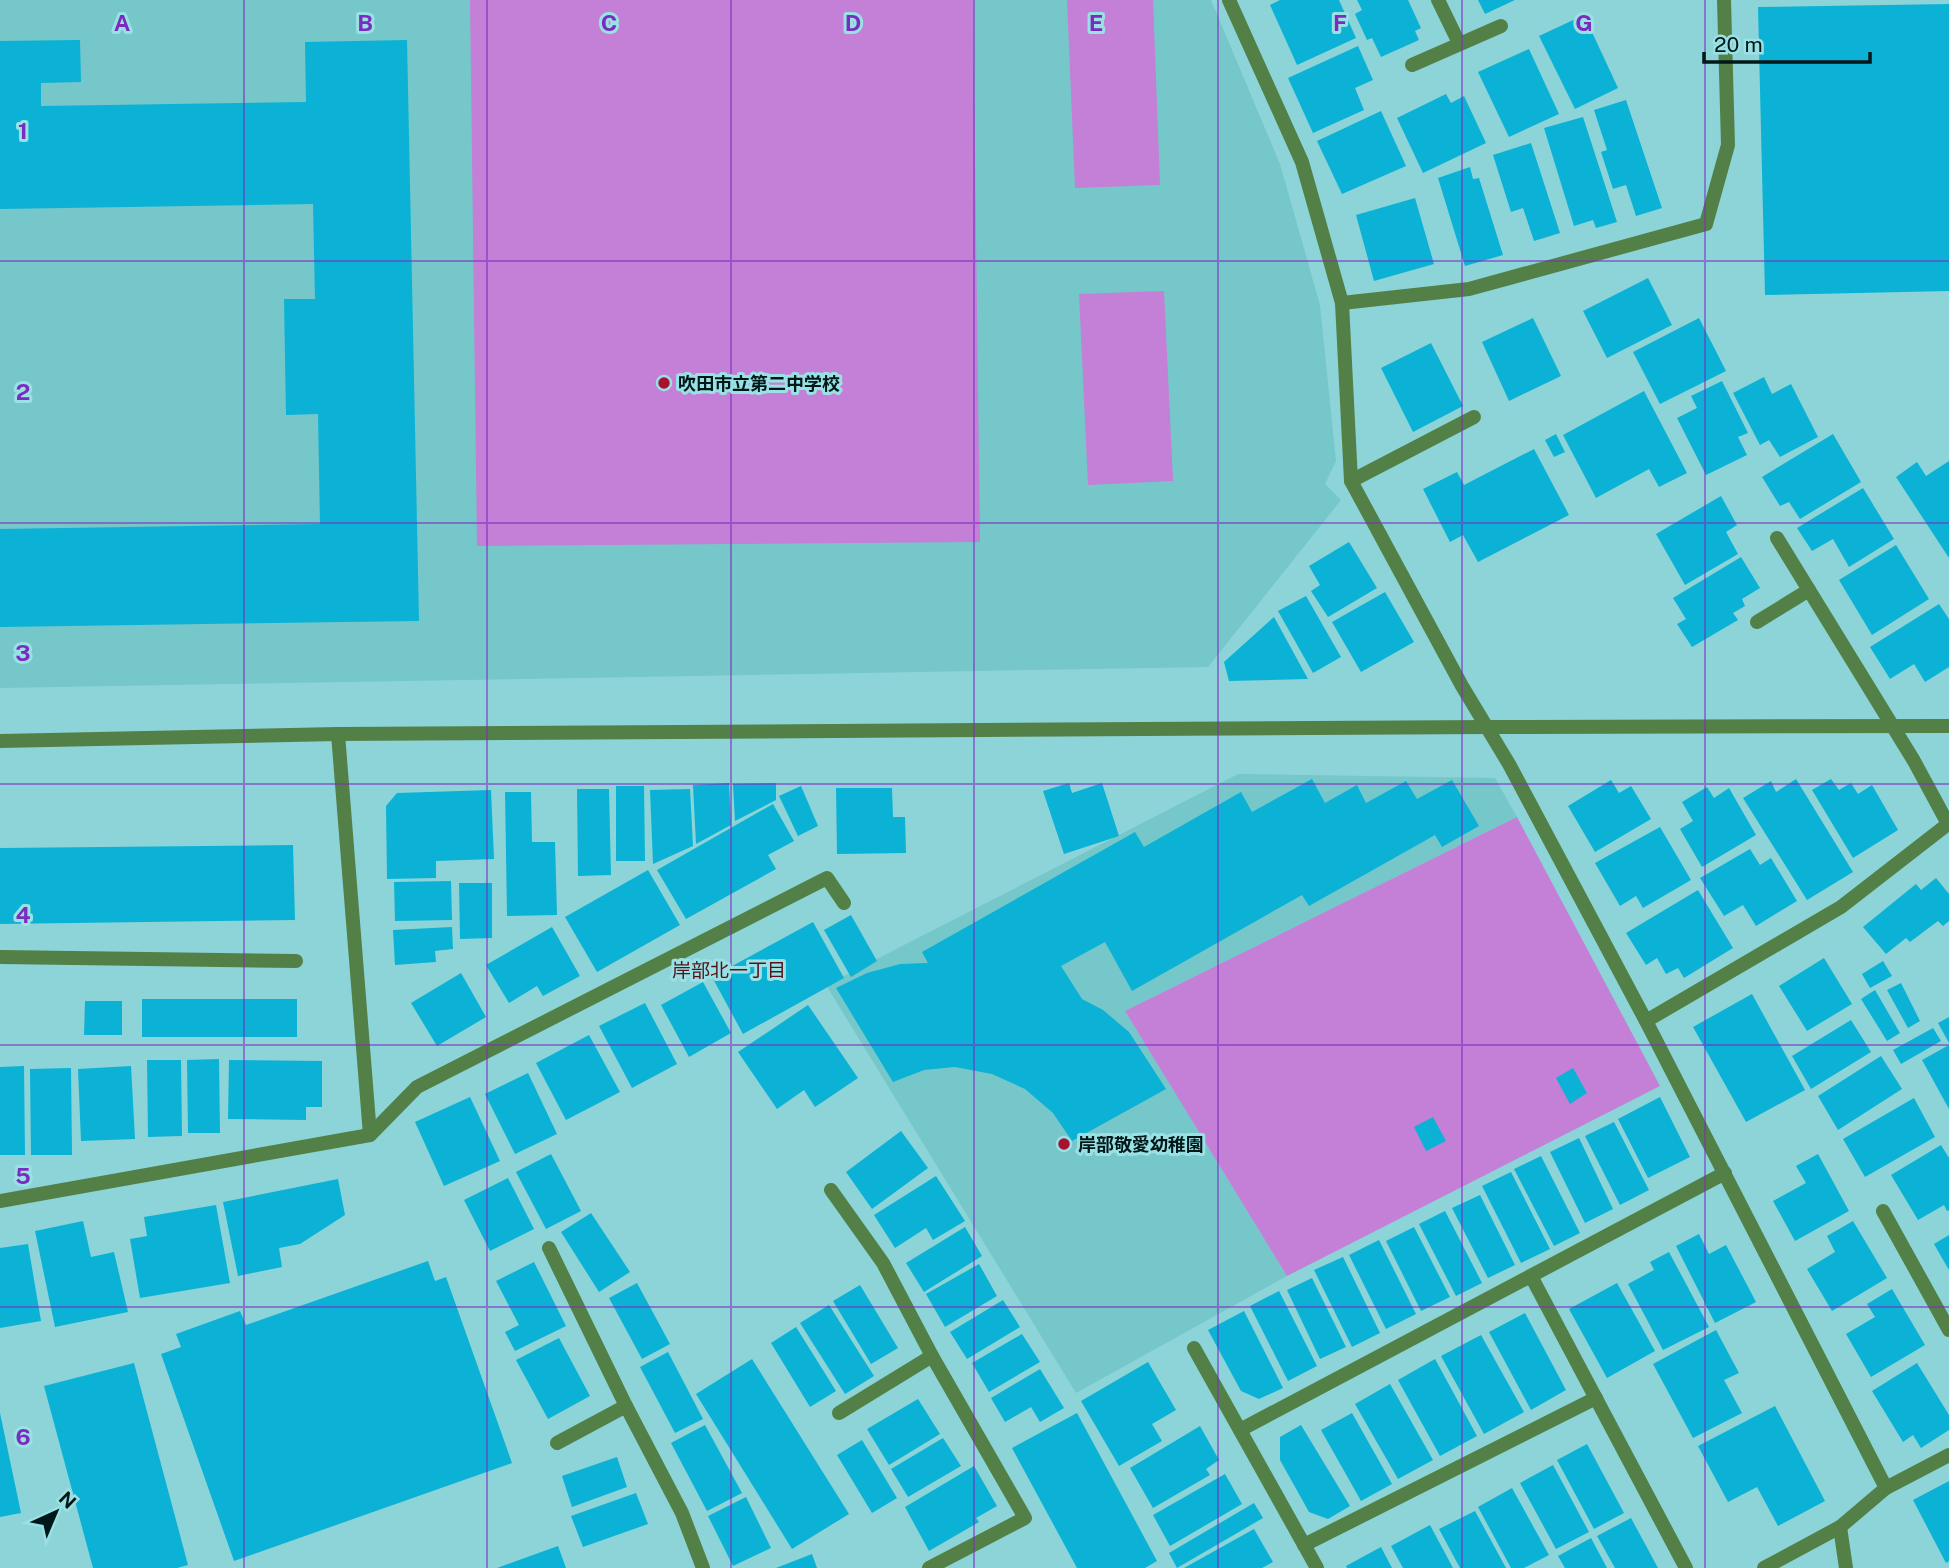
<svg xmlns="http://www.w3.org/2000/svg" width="1949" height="1568" font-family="'Public Sans','Noto Sans JP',sans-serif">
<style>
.built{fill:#75c7ca}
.green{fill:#c47fd7}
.building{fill:#0bb2d5}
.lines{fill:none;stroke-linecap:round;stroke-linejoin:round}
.minor{stroke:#538046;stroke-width:14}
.tertiary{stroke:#538046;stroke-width:14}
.grid{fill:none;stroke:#7b2cbf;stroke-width:2;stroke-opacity:0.55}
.poi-dot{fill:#a91130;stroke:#99e1e4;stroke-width:2.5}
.labels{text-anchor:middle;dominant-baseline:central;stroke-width:6;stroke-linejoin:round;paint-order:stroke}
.poi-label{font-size:18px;font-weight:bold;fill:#001819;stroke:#99e1e4;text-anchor:start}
.neighbourhood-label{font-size:19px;fill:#551019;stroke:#99e1e4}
.grid-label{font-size:23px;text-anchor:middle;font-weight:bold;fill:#7b2cbf;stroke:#99e1e4;stroke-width:6;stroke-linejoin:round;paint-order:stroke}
</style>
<rect width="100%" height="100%" fill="#8cd4d7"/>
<g class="built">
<path d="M0,0H1211L1280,164L1320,305L1336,461L1325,484L1341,500L1208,667L0,688Z"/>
<path d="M1238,774L1495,778L1517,817L1125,1011L1287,1276L1076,1393L826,985Z"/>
</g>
<g class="green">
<path d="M470,0H973L980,542L477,546Z"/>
<path d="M1067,0H1153L1160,185L1075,188Z"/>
<path d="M1164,291L1173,481L1088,485L1079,294Z"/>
<path d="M1517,817L1660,1086L1287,1276L1125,1011Z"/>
</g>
<g class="building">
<path d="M1280,0H1339L1356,38L1297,65L1270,5Z"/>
<path d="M1357,0H1408L1421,28L1415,31L1419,40L1381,57L1372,38L1367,40L1355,14L1362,10Z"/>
<path d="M1478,0H1515L1485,14Z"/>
<path d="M1949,4V291L1765,295L1758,7Z"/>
<path d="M1584,15L1618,88L1575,109L1539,36Z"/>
<path d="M80,40L81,82L41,83V106L306,102L305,42L407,40L419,621L0,627V529L320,524L318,414L286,415L284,299H315L313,204L0,209V41Z"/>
<path d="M1358,46L1373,80L1355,88L1364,110L1313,133L1288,78Z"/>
<path d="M1529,49L1559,114L1509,137L1478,72Z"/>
<path d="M1446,94L1451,103L1464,96L1486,143L1423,173L1397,118Z"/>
<path d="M1626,100L1662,208L1636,216L1626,185L1613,189L1601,152L1607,150L1594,110Z"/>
<path d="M1381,111L1406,166L1342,194L1317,141Z"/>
<path d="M1583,117L1617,222L1596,228L1593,220L1574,226L1544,128Z"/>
<path d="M1531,143L1560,233L1534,241L1523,208L1511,212L1493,155Z"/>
<path d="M1470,167L1473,179L1479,178L1503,255L1465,266L1438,178Z"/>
<path d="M1415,198L1434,264L1374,281L1356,215Z"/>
<path d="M1648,278L1672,325L1607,358L1583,311Z"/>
<path d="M1533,318L1561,376L1509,401L1482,342Z"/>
<path d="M1699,318L1726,371L1660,404L1633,352Z"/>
<path d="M1431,343L1463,406L1413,432L1381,368Z"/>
<path d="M1764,377L1772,394L1791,384L1818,437L1780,457L1769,440L1760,445L1733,393Z"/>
<path d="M1722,381L1748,433L1738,437L1747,455L1706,475L1677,418L1697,408L1691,396Z"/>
<path d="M1644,391L1687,473L1659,487L1649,469L1596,498L1563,435Z"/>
<path d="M1556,434L1565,452L1554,457L1545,440Z"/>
<path d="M1833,434L1861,482L1800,519L1789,502L1780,506L1762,477Z"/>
<path d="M1534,449L1569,515L1478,562L1463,535L1450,542L1423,489L1457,472L1464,485Z"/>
<path d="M1949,461V558L1896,477L1917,462L1926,476Z"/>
<path d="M1863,488L1894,539L1849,567L1833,539L1812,551L1797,528Z"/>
<path d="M1721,496L1737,525L1726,532L1738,554L1685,585L1656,534Z"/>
<path d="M1349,542L1377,588L1328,617L1311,591L1320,585L1309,566Z"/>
<path d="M1896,545L1929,599L1872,635L1839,580Z"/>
<path d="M1741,557L1760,588L1742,599L1745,606L1733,613L1738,620L1692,647L1677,624L1686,619L1673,598Z"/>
<path d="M1385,592L1414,642L1361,672L1332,622Z"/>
<path d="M1306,596L1341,657L1313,673L1278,611Z"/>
<path d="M1939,604L1949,619V667L1925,682L1914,664L1890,679L1870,647Z"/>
<path d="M1274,617L1308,679L1229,681L1224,662Z"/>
<path d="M1312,779L1325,803L1357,785L1366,803L1406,781L1417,799L1452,780L1479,826L1442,847L1435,835L1309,906L1302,895L1132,991L1105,942L1061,966L1082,999L1103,1010L1129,1032L1166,1089L1072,1141L1053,1113L1025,1089L992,1074L955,1067L924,1070L893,1082L836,988L867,973L900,964L928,963L922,952L1135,832L1144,847L1241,792L1252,812Z"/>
<path d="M1796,779L1853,872L1807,900L1743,798L1771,781L1776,792Z"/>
<path d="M1831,779L1839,790L1851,783L1858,794L1872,785L1898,830L1853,858L1812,790Z"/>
<path d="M1611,780L1619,793L1631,786L1651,819L1595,852L1568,806Z"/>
<path d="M729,783L731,825L696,844L693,785Z"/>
<path d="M776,783V800L735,821L733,784Z"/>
<path d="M1069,783L1072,793L1102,783L1119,836L1064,854L1043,791Z"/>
<path d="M616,786H644L645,861H616Z"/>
<path d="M801,786L818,826L798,836L779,796Z"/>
<path d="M1707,787L1714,798L1729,788L1756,835L1702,867L1680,829L1693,821L1682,802Z"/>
<path d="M836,788H892L893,817H905L906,853L837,854Z"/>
<path d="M577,789H609L611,875L578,876Z"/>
<path d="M690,789L693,846L653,864L650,790Z"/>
<path d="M491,790L494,859L436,861V878L387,879L386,806L397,793Z"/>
<path d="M505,792H531L532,842H555L557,915L507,916Z"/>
<path d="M773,804L794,841L768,855L776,869L686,919L657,870Z"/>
<path d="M1660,827L1691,880L1643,908L1636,896L1620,906L1595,863Z"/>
<path d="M293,845L295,920L0,924V848Z"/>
<path d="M1750,849L1760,865L1771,858L1797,901L1756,926L1743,905L1724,916L1700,878Z"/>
<path d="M648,870L680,925L597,972L565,917Z"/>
<path d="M1936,878L1949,894V921L1943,926L1938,921L1910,942L1906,938L1886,954L1863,927L1916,884L1921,890Z"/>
<path d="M451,881L452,920L395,921L394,882Z"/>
<path d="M459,883H492V938L460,939Z"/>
<path d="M1698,890L1733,948L1684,978L1678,968L1666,974L1657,958L1646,965L1626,933Z"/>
<path d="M851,915L877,961L851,977L824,930Z"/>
<path d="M813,922L844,978L743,1034L712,977Z"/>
<path d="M452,927L453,949L435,951L436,962L395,965L393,930Z"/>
<path d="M552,927L580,976L543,996L537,986L509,1003L486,965Z"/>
<path d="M1824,958L1852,1004L1807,1031L1779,986Z"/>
<path d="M1883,961L1892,976L1870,988L1862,974Z"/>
<path d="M461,973L486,1017L437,1046L411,1003Z"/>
<path d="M703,982L731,1033L689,1057L661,1005Z"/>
<path d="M1901,983L1920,1021L1908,1028L1887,990Z"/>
<path d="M1875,990L1900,1033L1887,1041L1861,999Z"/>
<path d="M1752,994L1805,1090L1746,1122L1693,1027Z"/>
<rect x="142" y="999" width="155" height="38"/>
<path d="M85,1001H122V1035H84Z"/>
<path d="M645,1003L677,1064L632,1088L599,1026Z"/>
<path d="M808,1005L858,1078L815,1107L804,1090L777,1109L738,1052Z"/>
<path d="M1949,1017V1043L1938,1023Z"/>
<path d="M1851,1020L1871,1052L1811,1089L1792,1056Z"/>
<path d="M1933,1028L1941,1041L1901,1064L1893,1050Z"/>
<path d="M589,1035L620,1092L566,1120L536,1063Z"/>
<path d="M1949,1045V1109L1922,1060Z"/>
<path d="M1881,1056L1902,1089L1838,1130L1818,1096Z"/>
<path d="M219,1059L220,1133H188L187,1060Z"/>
<path d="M147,1060H181L182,1136L148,1137Z"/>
<path d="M229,1060L322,1061V1107H306V1120L228,1119Z"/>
<path d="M24,1066L25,1155H0V1067Z"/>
<path d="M131,1066L135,1139L81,1141L78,1069Z"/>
<path d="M71,1068L72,1155H31L30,1069Z"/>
<path d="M1573,1068L1587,1093L1570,1104L1556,1078Z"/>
<path d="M528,1073L557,1134L515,1154L485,1094Z"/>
<path d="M470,1097L500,1161L444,1186L415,1122Z"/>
<path d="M1660,1097L1690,1157L1648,1178L1618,1119Z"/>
<path d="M1914,1098L1935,1137L1865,1177L1843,1139Z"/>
<path d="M1433,1117L1446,1141L1426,1151L1414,1127Z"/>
<path d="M1614,1122L1649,1190L1620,1205L1585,1136Z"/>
<path d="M901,1131L928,1168L872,1209L846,1172Z"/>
<path d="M1579,1138L1613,1209L1585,1223L1550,1152Z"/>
<path d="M1941,1145L1949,1158V1210L1947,1211L1944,1205L1918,1220L1891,1175Z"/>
<path d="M551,1154L581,1211L546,1229L516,1172Z"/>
<path d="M1818,1154L1849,1211L1795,1241L1773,1201L1806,1183L1796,1166Z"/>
<path d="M1541,1156L1580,1233L1554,1246L1514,1169Z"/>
<path d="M1511,1172L1550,1249L1521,1263L1482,1186Z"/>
<path d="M936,1176L965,1221L933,1240L926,1228L895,1248L874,1215Z"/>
<path d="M508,1178L534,1229L490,1251L464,1200Z"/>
<path d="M338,1179L345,1215L300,1244L279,1248L282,1267L238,1276L223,1202Z"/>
<path d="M1480,1195L1515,1265L1488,1278L1452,1208Z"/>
<path d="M216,1205L230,1283L140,1298L130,1239L147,1236L144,1217Z"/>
<path d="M1445,1211L1482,1283L1456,1296L1419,1224Z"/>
<path d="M591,1213L630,1272L599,1292L561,1232Z"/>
<path d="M83,1221L91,1257L114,1252L128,1312L55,1327L35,1231Z"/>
<path d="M1853,1221L1887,1278L1832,1311L1807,1269L1835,1252L1827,1236Z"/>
<path d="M965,1227L982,1256L924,1292L906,1263Z"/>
<path d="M1414,1227L1450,1297L1421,1311L1386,1241Z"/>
<path d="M1699,1234L1709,1254L1726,1245L1756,1302L1715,1323L1676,1246Z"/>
<path d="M1949,1235V1270L1934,1244Z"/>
<path d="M1379,1240L1416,1314L1386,1329L1349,1255Z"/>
<path d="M28,1244L41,1321L0,1328V1248Z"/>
<path d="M1669,1252L1709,1327L1663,1350L1628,1284L1654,1270L1650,1262Z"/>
<path d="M1343,1257L1380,1333L1352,1347L1314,1270Z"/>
<path d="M428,1261L435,1281L446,1277L512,1463L234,1561L161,1354L181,1347L176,1334L240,1311L246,1325Z"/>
<path d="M534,1262L566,1326L515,1351L505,1332L519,1325L496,1281Z"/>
<path d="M979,1264L997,1296L945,1327L926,1294Z"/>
<path d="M1312,1278L1346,1347L1320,1359L1287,1290Z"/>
<path d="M637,1283L670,1344L642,1359L609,1298Z"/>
<path d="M1617,1283L1655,1351L1607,1378L1569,1309Z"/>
<path d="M860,1285L898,1348L871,1364L833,1301Z"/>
<path d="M1892,1289L1925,1345L1871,1377L1846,1334L1875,1317L1867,1304Z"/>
<path d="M1279,1291L1317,1366L1288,1381L1250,1306Z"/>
<path d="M1003,1300L1020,1327L967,1359L950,1332Z"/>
<path d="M829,1305L874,1376L845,1394L800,1323Z"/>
<path d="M1244,1311L1283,1388L1259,1399L1241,1391L1208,1330Z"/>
<path d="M1525,1313L1566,1390L1531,1410L1489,1332Z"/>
<path d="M796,1327L836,1391L810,1407L771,1343Z"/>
<path d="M1716,1330L1739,1373L1724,1380L1742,1413L1693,1438L1653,1364Z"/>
<path d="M1022,1334L1040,1362L989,1392L972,1363Z"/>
<path d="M1481,1335L1524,1412L1484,1434L1441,1356Z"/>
<path d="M559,1338L590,1396L548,1419L516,1360Z"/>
<path d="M668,1352L703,1419L675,1433L640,1367Z"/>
<path d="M752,1359L849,1514L792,1549L696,1394Z"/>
<path d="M1435,1359L1477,1436L1440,1456L1398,1380Z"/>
<path d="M1148,1362L1176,1410L1152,1424L1162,1441L1119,1466L1081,1401Z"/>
<path d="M134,1363L188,1565L177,1568H93L44,1386Z"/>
<path d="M1917,1363L1949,1415V1430L1921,1448L1913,1435L1903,1442L1872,1391Z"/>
<path d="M1040,1369L1064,1408L1040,1422L1031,1407L1005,1422L991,1398Z"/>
<path d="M1390,1384L1433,1460L1398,1479L1355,1404Z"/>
<path d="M918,1399L940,1434L889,1465L867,1429Z"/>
<path d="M1775,1406L1825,1501L1778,1526L1757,1487L1728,1502L1698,1446Z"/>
<path d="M0,1413L21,1513L0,1517Z"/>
<path d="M1077,1413L1157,1561L1145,1568H1077L1012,1448Z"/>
<path d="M1352,1413L1392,1484L1361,1501L1321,1430Z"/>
<path d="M705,1425L742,1493L707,1511L671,1443Z"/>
<path d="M1301,1425L1350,1506L1328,1519L1309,1512L1280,1460V1437Z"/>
<path d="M1200,1426L1219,1460L1206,1469L1210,1475L1153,1508L1130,1468Z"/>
<path d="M943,1438L961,1466L908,1497L891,1469Z"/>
<path d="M862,1440L897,1498L872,1513L837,1455Z"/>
<path d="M1587,1444L1624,1513L1594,1529L1557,1460Z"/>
<path d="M617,1457L627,1487L572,1507L562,1476Z"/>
<path d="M1553,1465L1589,1532L1556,1549L1520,1483Z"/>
<path d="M974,1466L997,1506L976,1518L979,1522L929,1551L905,1507Z"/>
<path d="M1225,1474L1242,1504L1170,1546L1153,1515Z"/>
<path d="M1949,1481V1561L1946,1563L1913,1500Z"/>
<path d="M1512,1488L1549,1555L1524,1568H1511L1478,1507Z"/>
<path d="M636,1493L648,1524L583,1547L571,1516Z"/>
<path d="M746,1497L771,1548L733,1566L708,1516Z"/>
<path d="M1254,1503L1263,1518L1177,1568L1169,1553Z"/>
<path d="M1475,1511L1506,1568H1460L1439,1529Z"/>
<path d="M1631,1518L1658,1568H1615L1597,1536Z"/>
<path d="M1430,1525L1453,1568H1403L1391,1546Z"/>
<path d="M1254,1529L1273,1562L1262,1568H1184Z"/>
<path d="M1591,1538L1607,1568H1565L1558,1556Z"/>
<path d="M558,1546L566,1568H497Z"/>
<path d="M1381,1547L1392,1568H1347L1346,1566Z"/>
<path d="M812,1554L817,1568H776Z"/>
</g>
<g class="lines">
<g class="minor">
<path d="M1229,0L1302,162L1342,303L1351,481L1462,686L1509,764L1646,1021L1886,1488"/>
<path d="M1438,0L1459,43"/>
<path d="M1412,65L1501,26"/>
<path d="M1342,303L1469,289L1706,224L1728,145L1724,0"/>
<path d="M1351,481L1474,417"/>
<path d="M1757,622L1809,590"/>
<path d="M338,734L370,1135"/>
<path d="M0,957L296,961"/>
<path d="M1646,1021L1841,907L1948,824L1914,761L1777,538"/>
<path d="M831,1190L883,1263L932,1356L1025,1518L929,1568"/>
<path d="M0,1201L370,1135L417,1087L827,878L844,903"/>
<path d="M1883,1211L1949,1330"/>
<path d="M549,1248L626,1406L682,1513L703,1568"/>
<path d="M1531,1276L1686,1568"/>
<path d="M1194,1348L1317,1568"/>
<path d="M839,1413L932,1356"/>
<path d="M1240,1430L1725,1173"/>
<path d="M557,1443L626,1406"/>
<path d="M1840,1527L1846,1568"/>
<path d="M1304,1545L1596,1398"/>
<path d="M1764,1568L1840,1527L1886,1488L1949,1455"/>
</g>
<path class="tertiary" d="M0,741L338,734L1487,727L1949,726"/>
</g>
<path class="grid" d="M244,0V1568M487,0V1568M731,0V1568M974,0V1568M1218,0V1568M1462,0V1568M1705,0V1568M0,261H1949M0,523H1949M0,784H1949M0,1045H1949M0,1307H1949"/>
<g class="poi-dot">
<circle cx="664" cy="383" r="7"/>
<circle cx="1064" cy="1144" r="7"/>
</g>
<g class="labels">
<g class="poi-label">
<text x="678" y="383">吹田市立第二中学校</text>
<text x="1078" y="1144">岸部敬愛幼稚園</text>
</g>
<g class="neighbourhood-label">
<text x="729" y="970">岸部北一丁目</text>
</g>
</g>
<g class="grid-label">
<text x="122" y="31">A</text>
<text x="365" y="31">B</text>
<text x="609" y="31">C</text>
<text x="853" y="31">D</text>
<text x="1096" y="31">E</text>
<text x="1340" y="31">F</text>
<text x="1584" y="31">G</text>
<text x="23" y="139">1</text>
<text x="23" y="400">2</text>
<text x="23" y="661">3</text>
<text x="23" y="923">4</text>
<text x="23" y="1184">5</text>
<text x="23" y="1445">6</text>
</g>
<g transform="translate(56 1512) rotate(44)" stroke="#99e1e4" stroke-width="5" paint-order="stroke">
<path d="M0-5L12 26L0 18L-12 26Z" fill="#001819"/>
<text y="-10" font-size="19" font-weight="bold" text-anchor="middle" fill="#001819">N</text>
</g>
<path d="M1704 52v10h166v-10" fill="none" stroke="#001819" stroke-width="3.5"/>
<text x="1714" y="52" font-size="21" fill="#001819" stroke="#99e1e4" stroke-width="5" paint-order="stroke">20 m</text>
</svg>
